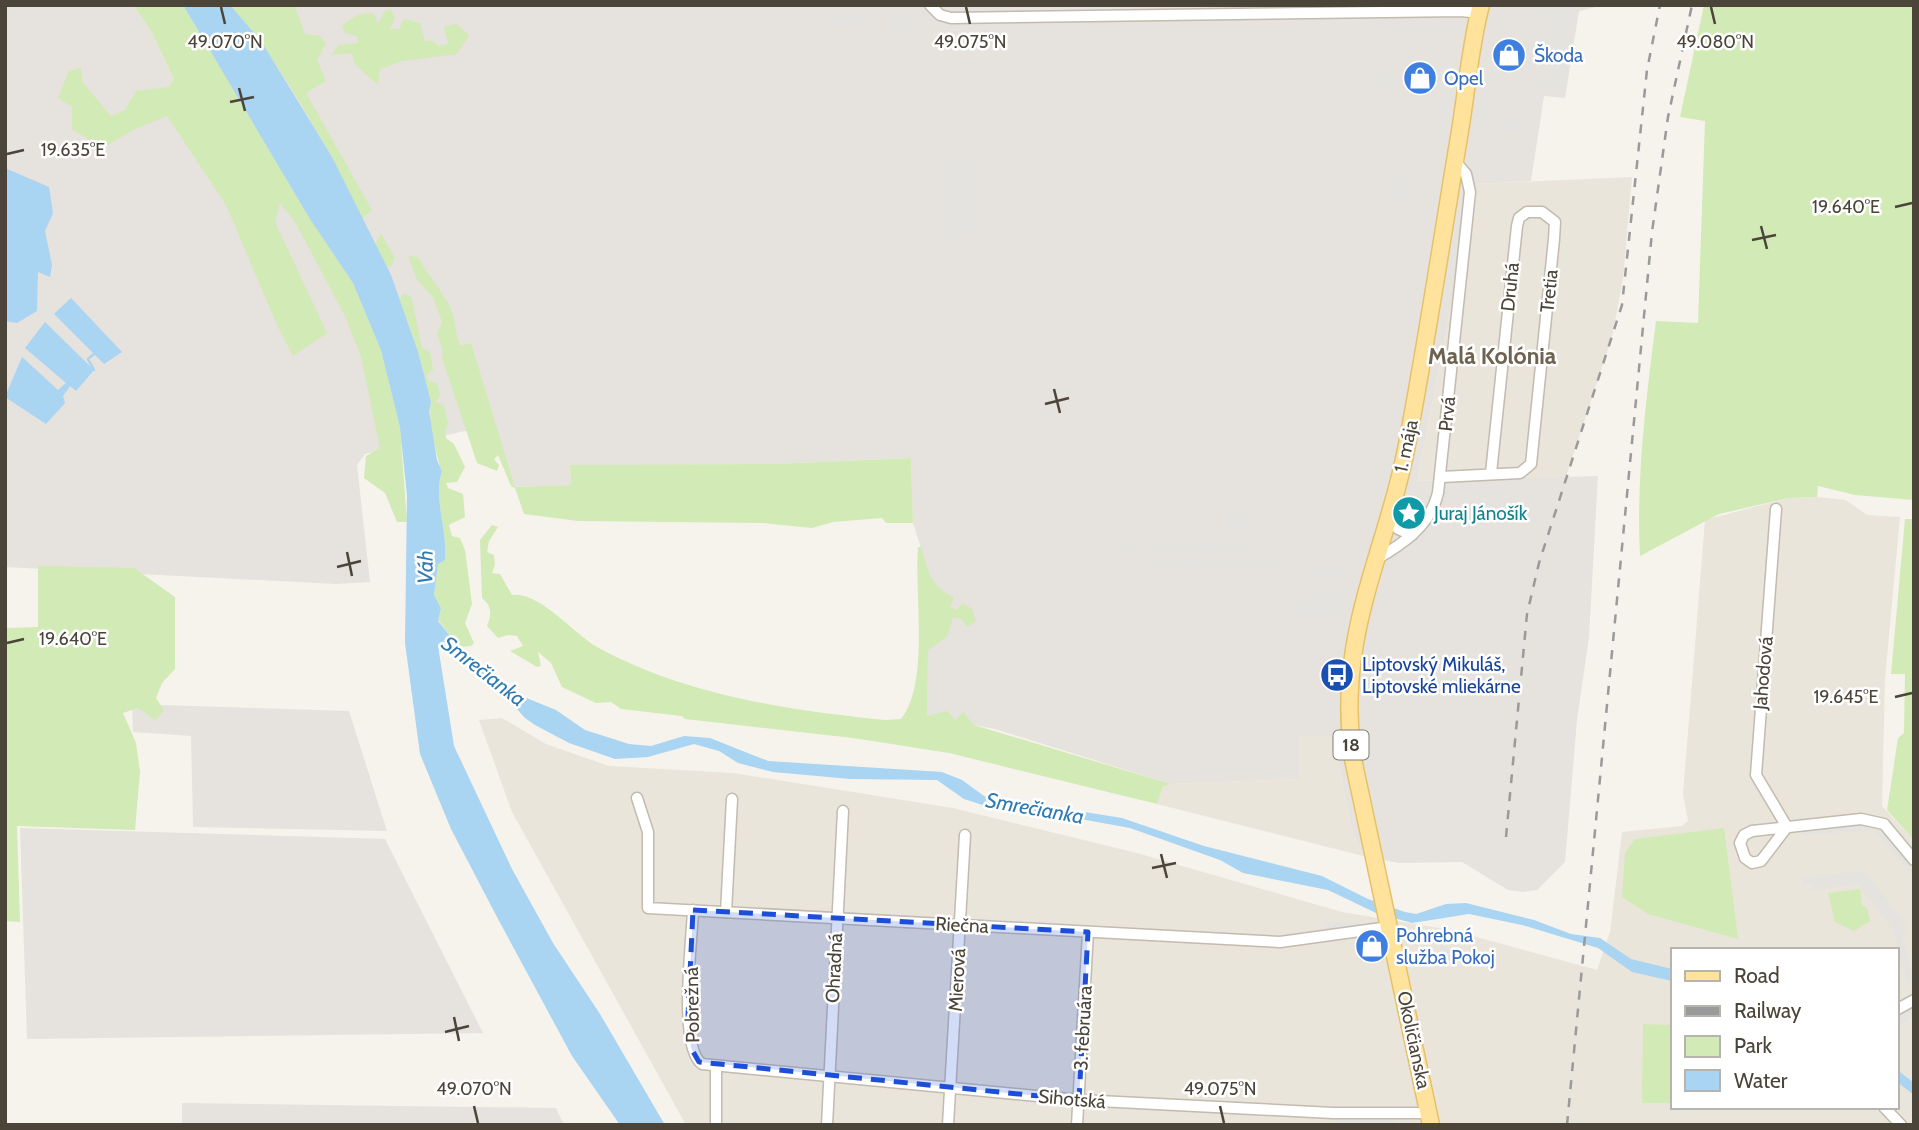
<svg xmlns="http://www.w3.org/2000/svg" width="1919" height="1130" font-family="Cabin,sans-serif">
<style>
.residential{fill:#eae5da;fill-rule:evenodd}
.industrial{fill:#e6e2dd}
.green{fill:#d2eab5}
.parking{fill:#e5e3e0}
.water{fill:#a9d4f2}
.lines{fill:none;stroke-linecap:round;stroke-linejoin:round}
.stream{stroke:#a9d4f2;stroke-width:2.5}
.minor-casing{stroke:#c2bbae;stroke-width:13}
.primary-casing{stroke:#e6c16a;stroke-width:19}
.minor{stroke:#fff;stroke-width:10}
.primary{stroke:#ffe39c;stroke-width:16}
.rail{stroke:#9a9a9a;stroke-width:2.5;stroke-dasharray:9 9;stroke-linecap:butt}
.marked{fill:#1d4ed8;fill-opacity:0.2;stroke:#1d4ed8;stroke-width:5;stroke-dasharray:14 9;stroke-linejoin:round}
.ticks{fill:none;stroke:#4b4439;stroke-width:2.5}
.labels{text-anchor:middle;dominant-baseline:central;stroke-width:5;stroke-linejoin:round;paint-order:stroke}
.shield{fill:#fff;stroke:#817c74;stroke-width:2}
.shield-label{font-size:18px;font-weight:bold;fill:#4b4439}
.shop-label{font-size:19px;fill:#366cbe;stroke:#fff;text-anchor:start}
.street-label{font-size:19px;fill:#4b4439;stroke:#fff}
.culture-label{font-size:19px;fill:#0d838f;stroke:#fff;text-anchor:start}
.transit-label{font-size:19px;fill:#164399;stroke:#fff;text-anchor:start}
.water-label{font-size:21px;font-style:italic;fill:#2e7ab2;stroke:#fff}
.quarter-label{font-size:23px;font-weight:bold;fill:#6e6250;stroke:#fff}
.ticks-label{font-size:18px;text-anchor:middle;fill:#4b4439;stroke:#fff;stroke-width:5;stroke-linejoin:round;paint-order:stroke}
</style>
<rect width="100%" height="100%" fill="#f6f3ec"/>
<g class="residential">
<path d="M1632,177L1623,279L1612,337L1566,477L1417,481L1475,184Z"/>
<path d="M1817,497L1846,500L1867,515L1900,517L1885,679L1882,806L1914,840V1125H686L512,812L479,720L502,718L546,744L609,766L733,773L953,808L1137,853L1342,912L1451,930L1597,970L1610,932L1622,832L1682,826L1688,821L1683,794L1705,520L1789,498ZM1672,950H1896V1107H1672Z"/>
<path d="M1298,733L1334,737L1351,827L1363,856L1157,804L1163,787L1171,784L1299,779Z"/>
</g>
<g class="industrial">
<path d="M5,5H133L151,31L174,79L303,35L292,5H1605L1579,11L1565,98L1544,96L1531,181L1475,184L1417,481L1598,476L1589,637L1577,720L1565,862L1537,890L1523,892L1508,890L1462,862L1399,863L1363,856L1351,827L1334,737L1299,735V779L1171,784L995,729L927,716L928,570L913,523L911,458L772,464L570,466L571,485L515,487L495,424L365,454L357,465L370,582L336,584L5,567Z"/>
<path d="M132,704L349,711L387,831L193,827L191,736L133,732Z"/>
<path d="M20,828L385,839L483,1033L27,1039Z"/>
<path d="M182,1103L556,1108L564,1125H182Z"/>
</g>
<g class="green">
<path d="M133,5H183L310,219L353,283L381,350L400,427L407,522H397L385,493L364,478L366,456L380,448L361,357L346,318L295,222L280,203L275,222L327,333L293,356L277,325L226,205L167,116L133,130L103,148L72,129V107L58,98L69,71L81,68L83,83L111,116L125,110L136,91L169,87L174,79L151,31Z"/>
<path d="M230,5H294L305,34L320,36L326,43L317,60L326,81L306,93L372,210L362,219C326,144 285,68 230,5Z"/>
<path d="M1704,5H1914V500L1855,495L1818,486L1817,497L1789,498L1719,514L1640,556C1636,477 1646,400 1656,321L1698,323L1705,121L1680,117Z"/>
<path d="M390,9L395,18L390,29H399L404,19L420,23L425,41H433L438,46L448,44L444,27L456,24L469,35L457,54L402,61L380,69L378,85L356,65L351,53L331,55L339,45L358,43L357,36L345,33L342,26C353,17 361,11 374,14L378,24L385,11Z"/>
<path d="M381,233L395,258L391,266L384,267L374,247Z"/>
<path d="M408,256L418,257C428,276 442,290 451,309C456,321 455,338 461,346L471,343L515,487L571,485L570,465L772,464L911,458L913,523H886L882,518L833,522L812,528L763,523L578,521L524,514L515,488L511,486L498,455L494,459L499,465L497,471L477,463L442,358L443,352L437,333L442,322L433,297L417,280Z"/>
<path d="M403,294L411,296L422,348L430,352L433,370L426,375L429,381L437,383L440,395L436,402L444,405L448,424L445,430L446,438L454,444L465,467L457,482L446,483L448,488L463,494L465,517L449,525L452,536L460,538L465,550L472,604L465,623L474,643L471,646L459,647L438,620L441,608L434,595L438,563L445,560C448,531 433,499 442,471C436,457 428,417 431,402L409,324L398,302Z"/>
<path d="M1905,519H1914V840L1887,810L1898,738L1904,733L1905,674H1891Z"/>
<path d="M492,525L498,527L489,541L487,552L494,555L495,565L492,573L500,574L512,595C539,591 574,634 597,647C685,695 786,710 885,720L901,719C930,682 914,595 918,547H921C929,571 929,586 954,597L950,607L956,610L963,603L972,609L976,621L967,627L961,619L953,617L947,637L928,650L927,716L947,711L955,720L963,712L974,725L1171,784L1163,787L1157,804L949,753L853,738L685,719L682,716L621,709L611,702L596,703L562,687L551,663L538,652L541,666L537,667L510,651L523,646L517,636L508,635L498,638L487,626C492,613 492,607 482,598L480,540Z"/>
<path d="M38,566L134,568L175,597V669L162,683L156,698L164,710L155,720L138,708L123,713L136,743L140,772L135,830L17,826L20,922L5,921V628L38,627Z"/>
<path d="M1724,828L1738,939L1648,914L1622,897L1625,853L1635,839Z"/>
<path d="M1860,889L1862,905L1867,908L1870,921L1854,931L1835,922L1828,893Z"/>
<path d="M1643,1024L1672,1025V1103H1642Z"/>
</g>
<g class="parking">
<path d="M1546,5H1550L1549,17L1516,12L1517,7L1544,10Z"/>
<path d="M1551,8L1574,12L1562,93L1539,89L1547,46L1554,47L1557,29L1550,27Z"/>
<rect x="888" y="12" width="21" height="20"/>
<path d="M826,14H864V27L826,28Z"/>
<path d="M1357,20H1364L1354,97L1348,95Z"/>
<path d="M1330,33L1352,36V43L1328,42Z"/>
<path d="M1448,53L1454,55L1444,110H1438Z"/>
<path d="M1373,66L1388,68L1386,94L1370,91Z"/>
<path d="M1487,75L1493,79L1481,144L1475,142Z"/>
<path d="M1501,118L1529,124L1528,135L1501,130Z"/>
<path d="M979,157L976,231L964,239L944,240L942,159Z"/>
<path d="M1389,175H1406V200L1390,199Z"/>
<path d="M1380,424H1390L1384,465H1379Z"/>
<path d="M1266,506L1294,508V517L1266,515Z"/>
<path d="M1223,511L1255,517L1254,530H1224Z"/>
<path d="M1304,544L1305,549L1147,554L1148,546Z"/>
<path d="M1106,545L1138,546L1137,554L1108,555Z"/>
<path d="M1284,559V566L1146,567L1147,561Z"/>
<path d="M1310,565H1345L1344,578L1311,579Z"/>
<path d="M1338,581L1348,582L1339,618L1298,619V604L1306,593L1334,589Z"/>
<path d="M1871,823V831L1804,835L1798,830Z"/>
<path d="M1879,825L1914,866V877L1876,833Z"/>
<path d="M1860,871L1867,874L1902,919L1908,931L1902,936L1914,982L1907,983L1893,930L1858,884L1812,890L1810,884L1803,885L1802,878Z"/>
<path d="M1324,922H1361L1362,926L1325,931Z"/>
<path d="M1441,946L1472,954L1469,964L1439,956Z"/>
<path d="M1914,1004V1015L1896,1029V1015Z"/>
<path d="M1337,1117L1394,1118V1125L1337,1124Z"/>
</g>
<g class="water">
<path d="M183,5H230L261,41L332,157L391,275L418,352L431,402L429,411L437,460L442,471C433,499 448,531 445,560L438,564L434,595L441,608L438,621L459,647L519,695L556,710L585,730L629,744L651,746L684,736L710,738L768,761L942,772L962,780L984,796L1122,818L1204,846L1322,876L1368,899L1405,912L1416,914L1446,904L1466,903L1534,920L1571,934L1600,938L1631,959L1672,969V981L1632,972L1598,948L1522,925L1469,914L1412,923L1376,913L1328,890L1243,873L1220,860L1130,828L1031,810L989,807L964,799L937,780L850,779L773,772L738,763L719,751L694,744L648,757L615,759L569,743L535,725L525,718L503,693L438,646L454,746L512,869L553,943L600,1014L665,1125H620L572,1056L497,917L451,829L420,754L405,643L407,496L400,427L381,350L353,283L310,219Z"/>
<path d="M5,168L49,187L53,213L45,231L52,265L50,277L38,272L37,311L17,323L5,321Z"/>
<path d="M71,298L122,352L104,364L54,314Z"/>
<path d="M45,322L94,370L76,391L70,386L63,396L65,403L46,424L5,397L22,357L58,390L66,383L25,348Z"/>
<path d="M1896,1069L1914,1083V1095L1896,1081Z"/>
</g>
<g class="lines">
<path class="stream" d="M94,370L88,359L94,354"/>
<g class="minor-casing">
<g id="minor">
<path d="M930,5L940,15L951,18L1461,11L1479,13"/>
<path d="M1441,477L1520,473L1531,464L1554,239L1555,222L1542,212H1527L1519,218L1517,226L1491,473"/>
<path d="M1776,509L1756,775L1787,827"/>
<path d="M1390,516L1398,529L1412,535"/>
<path d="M1375,560C1403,544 1430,526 1438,493L1470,192L1466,174L1455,161"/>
<path d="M637,798L648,832V908L1280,942L1389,927"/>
<path d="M1787,827L1761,861L1752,863L1745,858L1740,843L1744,835L1752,831L1861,819L1884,824L1914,860"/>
<path d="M693,910C692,941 678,1047 702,1064L1079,1100L1333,1113H1429"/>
<path d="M726,912L732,799"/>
<path d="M1896,1010L1914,1000"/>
<path d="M1884,1107L1901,1125"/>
<path d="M716,1125V1066"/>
<path d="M827,1125L843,811"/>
<path d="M948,1125L965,835"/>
<path d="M1077,1125L1088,932"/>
</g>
</g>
<g class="primary-casing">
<path id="primary" d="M1431,1125L1353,759C1335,631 1388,553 1409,434C1428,333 1443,232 1460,131C1467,89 1470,46 1481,5"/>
</g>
<use href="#minor" class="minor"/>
<use href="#primary" class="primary"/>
<g class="rail">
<path d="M1506,837L1527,614L1539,563L1622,305L1647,70L1660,5"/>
<path d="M1567,1125L1652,232L1668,117L1692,5"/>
</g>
</g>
<path class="marked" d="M693,910L1088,932L1079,1100L699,1062L691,1048L688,1016Z"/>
<path class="ticks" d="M221,7L225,24M966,7L970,24M1711,7L1715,24M239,88L245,111M230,102L254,97M7,154L24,150M1895,207L1912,203M1761,226L1767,249M1752,240L1776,235M1054,389L1060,413M1045,404L1069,398M347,552L352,576M337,567L361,561M7,643L24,639M1895,697L1912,693M1161,854L1167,878M1152,868L1176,863M454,1017L459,1041M445,1032L469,1026M474,1106L478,1123M1220,1106L1224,1123"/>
<defs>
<g id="shop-disc" transform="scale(1.75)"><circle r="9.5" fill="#3f7fe0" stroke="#fff"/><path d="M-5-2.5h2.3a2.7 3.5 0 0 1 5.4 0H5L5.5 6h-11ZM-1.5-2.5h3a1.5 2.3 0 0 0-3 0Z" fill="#fff"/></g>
<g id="sight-disc" transform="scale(1.75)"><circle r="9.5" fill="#0f9aa8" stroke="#fff"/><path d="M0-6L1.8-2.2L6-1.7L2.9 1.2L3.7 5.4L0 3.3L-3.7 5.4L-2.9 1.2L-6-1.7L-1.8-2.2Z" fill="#fff"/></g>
<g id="bus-disc" transform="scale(1.75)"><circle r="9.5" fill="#1a4fb4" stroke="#fff"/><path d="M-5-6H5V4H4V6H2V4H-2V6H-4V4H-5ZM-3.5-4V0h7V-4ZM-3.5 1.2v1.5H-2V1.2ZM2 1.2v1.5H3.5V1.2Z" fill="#fff"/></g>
</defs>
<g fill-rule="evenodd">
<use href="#shop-disc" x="1509" y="55"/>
<use href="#shop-disc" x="1420" y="78"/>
<use href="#sight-disc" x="1409" y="513"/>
<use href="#bus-disc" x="1337" y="675"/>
<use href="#shop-disc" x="1372" y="946"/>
</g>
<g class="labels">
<rect class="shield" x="1333.5" y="730.5" width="35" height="29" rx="5"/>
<g class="shield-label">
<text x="1351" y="745">18</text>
</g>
<g class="shop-label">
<text x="1534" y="55">Škoda</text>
<text x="1444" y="78">Opel</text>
<text x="1396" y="935">Pohrebná<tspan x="1396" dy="22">služba Pokoj</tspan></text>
</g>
<g class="street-label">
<text transform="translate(1510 287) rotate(-84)">Druhá</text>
<text transform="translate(1549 291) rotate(-84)">Tretia</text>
<text transform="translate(1447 414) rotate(-84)">Prvá</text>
<text transform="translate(1406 446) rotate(-78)">1. mája</text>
<text transform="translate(1763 673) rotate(-85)">Jahodová</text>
<text transform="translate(962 925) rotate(3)">Riečna</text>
<text transform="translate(834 968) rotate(-87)">Ohradná</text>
<text transform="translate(957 980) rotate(-87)">Mierová</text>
<text transform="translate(692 1005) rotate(-91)">Pobrežná</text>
<text transform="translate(1083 1028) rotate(-87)">3. februára</text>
<text transform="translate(1414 1040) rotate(78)">Okoličianska</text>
<text transform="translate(1072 1099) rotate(5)">Sihotská</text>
</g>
<g class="culture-label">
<text x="1434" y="513">Juraj Jánošík</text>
</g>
<g class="transit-label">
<text x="1362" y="664">Liptovský Mikuláš,<tspan x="1362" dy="22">Liptovské mliekárne</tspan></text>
</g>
<g class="water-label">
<text transform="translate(425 567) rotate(-89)">Váh</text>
<text transform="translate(484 671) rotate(38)">Smrečianka</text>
<text transform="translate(1035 808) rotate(10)">Smrečianka</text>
</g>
<g class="quarter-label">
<text x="1492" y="356">Malá Kolónia</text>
</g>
</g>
<g class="ticks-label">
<text x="225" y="48">49.070°N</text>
<text x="970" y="48">49.075°N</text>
<text x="1715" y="48">49.080°N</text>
<text x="73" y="156">19.635°E</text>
<text x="1846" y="213">19.640°E</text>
<text x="73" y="645">19.640°E</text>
<text x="1846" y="703">19.645°E</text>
<text x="474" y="1095">49.070°N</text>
<text x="1220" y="1095">49.075°N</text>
</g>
<rect width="1919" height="1130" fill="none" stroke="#4b4439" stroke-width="14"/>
<rect x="1671" y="948" width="228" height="161" fill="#ffffff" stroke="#b7b4b0" stroke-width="2"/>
<rect x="1685" y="971" width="35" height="10" fill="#ffe39c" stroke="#b7b4b0" stroke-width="2"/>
<text x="1734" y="983" font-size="21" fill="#4b4439">Road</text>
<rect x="1685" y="1006" width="35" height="10" fill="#9a9a9a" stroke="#b7b4b0" stroke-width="2"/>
<text x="1734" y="1018" font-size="21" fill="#4b4439">Railway</text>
<rect x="1685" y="1036" width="35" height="21" fill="#d2eab5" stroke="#b7b4b0" stroke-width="2"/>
<text x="1734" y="1053" font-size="21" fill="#4b4439">Park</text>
<rect x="1685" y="1070" width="35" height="21" fill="#a9d4f2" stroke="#b7b4b0" stroke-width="2"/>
<text x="1734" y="1088" font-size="21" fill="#4b4439">Water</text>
</svg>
